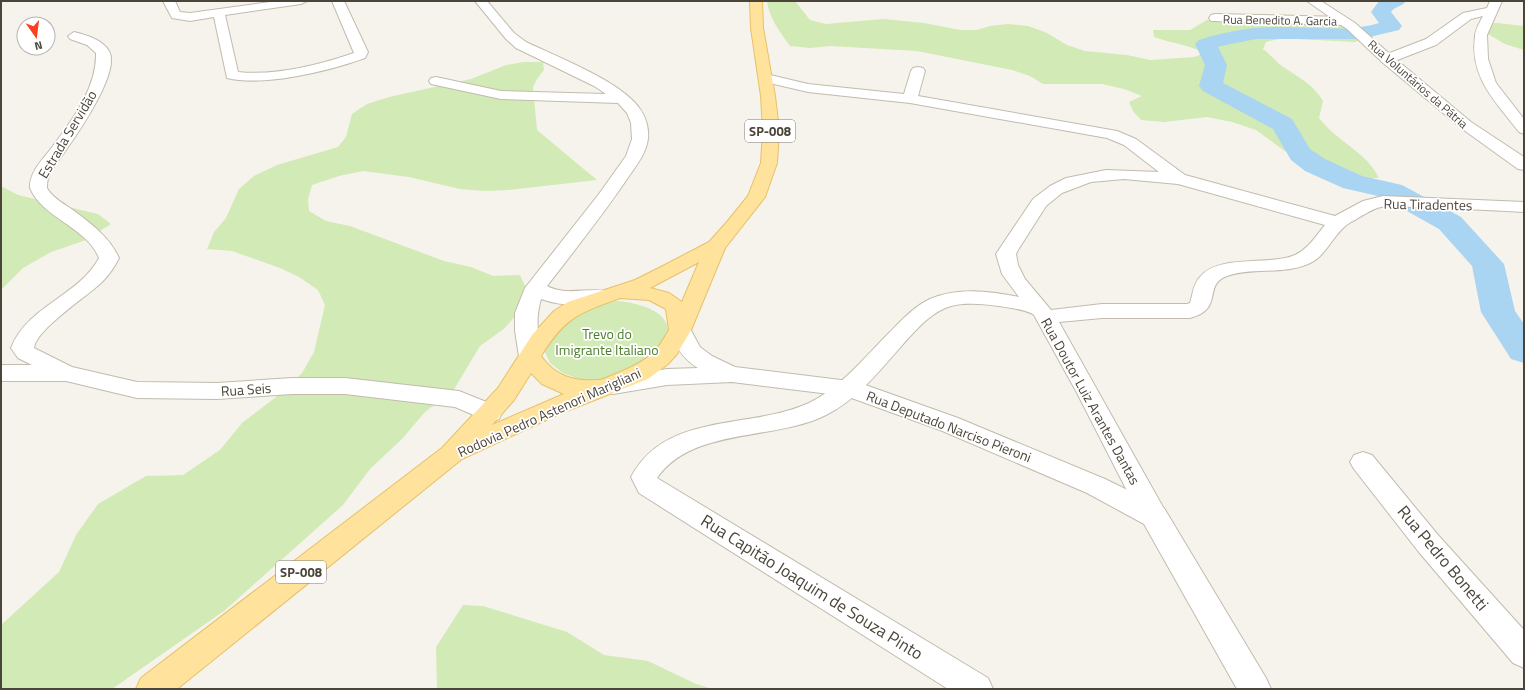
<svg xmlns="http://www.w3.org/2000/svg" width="1525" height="690" font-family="'Titillium Web',sans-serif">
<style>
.green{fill:#d2eab5}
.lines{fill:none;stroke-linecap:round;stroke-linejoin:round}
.river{fill:#a9d4f2;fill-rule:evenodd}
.minor-casing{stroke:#c2bbae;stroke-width:2}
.tertiary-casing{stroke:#c2bbae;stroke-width:2}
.primary-casing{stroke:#e6c16a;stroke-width:2}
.minor{fill:#fff;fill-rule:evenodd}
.tertiary{fill:#fff;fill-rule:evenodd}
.primary{fill:#ffe39c;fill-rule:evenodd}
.labels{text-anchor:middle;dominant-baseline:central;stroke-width:3.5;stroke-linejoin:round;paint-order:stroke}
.far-street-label{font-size:12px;fill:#4b4439;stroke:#fff}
.shield{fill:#fff;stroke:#817c74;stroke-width:1}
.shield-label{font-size:13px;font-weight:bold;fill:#4b4439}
.street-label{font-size:14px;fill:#4b4439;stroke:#fff}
.park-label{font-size:14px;fill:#4a7f2a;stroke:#fff}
.near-street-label{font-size:17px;fill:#4b4439;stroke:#fff}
</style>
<rect width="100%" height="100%" fill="#f6f3ec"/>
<g class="green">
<path d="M767,1H795L810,20L826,24L883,19L924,23L960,30H977L990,26L1008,24L1028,26L1045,32L1067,45L1085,51L1127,55L1150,60L1194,57L1205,53C1189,45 1171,43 1154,37L1153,30H1190L1207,20L1247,16L1340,24L1365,38L1355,42L1296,39H1279L1266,42L1263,49C1270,54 1275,61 1282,66C1298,77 1313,84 1323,101L1319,118C1337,142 1366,151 1379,178H1322L1256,130L1232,122L1207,117L1164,122L1141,120L1133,111L1129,102L1142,96L1124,89L1102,84H1043L1030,76L1012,70L917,51L830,46L810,48L790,46C780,32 769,18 767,1Z"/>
<path d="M1497,23L1524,26V50L1505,44L1481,30V24Z"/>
<path d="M524,62H543L544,70L537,79L533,87L537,130L597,180L508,190L484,191L460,189L409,177L363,171L339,176L312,185L308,199L309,211L326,221L350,226L444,261L471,267L493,276L520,275L527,290L522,308L505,328L480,346L453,391L425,412L402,439L370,469L343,505L224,611L112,689H1V625L59,572L76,535L98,504L146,476L183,475L220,450L242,423L276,397L302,373L314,352L325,305L318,290L299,277L280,268L232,251L207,249L214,232L226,218L239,189L254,176L277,165L338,147L346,137L352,114L367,104L389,97L471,79L506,65Z"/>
<path d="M1,186L18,195L98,214L111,224L86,240L51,252L23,268L1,290Z"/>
<path d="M619,301C649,305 680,315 664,352L603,381L581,380L563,373L550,363L544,350L555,324L601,302Z"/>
<path d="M463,605L483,606L567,632L604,655L648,661L696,684L713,689H437L436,647Z"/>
</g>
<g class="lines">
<path class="river" d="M1379,1H1406C1402,7 1395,6 1391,12L1402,26L1399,30L1361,39H1256L1221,46L1218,47L1227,65L1223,83L1292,119L1310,149L1325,159L1362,176L1402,185L1461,217L1504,264L1515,311L1524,324V363L1511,359L1481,312L1472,266L1439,229L1382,197L1343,188L1305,171L1291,160L1273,129L1203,91L1199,86L1205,65L1195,44L1199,40C1225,32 1250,27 1278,27C1311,26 1347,33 1379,23L1371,12Z"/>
<g class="minor-casing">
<g id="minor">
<path d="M163,1H175L180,12L190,13L277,1H307L301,4L225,15L238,72C275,76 319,65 354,53L332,1H344L368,52L365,58C329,71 264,87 227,78L214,17L190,21L172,18Z"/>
<path d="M475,1H487L514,33L526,42C557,57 621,81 640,109C646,117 649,129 648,138C647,153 635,167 627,179C602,216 574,251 547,286C568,297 590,286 611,292L614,296L611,300C589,306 563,307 541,299C535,319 538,336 541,356L538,361L530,363L522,361L519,356L515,331V313L525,288L599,194L626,156L632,139L631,123L627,113L618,103L501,99L431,84L429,81L431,78L436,77L501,91L606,94L594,86L516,48L506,39Z"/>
<path d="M1490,1H1502L1487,35L1488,59L1496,83L1524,119V134L1519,132C1496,102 1469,77 1475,36C1475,30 1480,22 1483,16L1471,19L1436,45L1392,62H1382L1380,59L1382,56L1426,39L1463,13L1487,8Z"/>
<path d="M1215,14L1345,17L1351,21L1345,25L1211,21L1209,18L1211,15Z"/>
<path d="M74,32C86,35 102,39 109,51C121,71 78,133 66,150C59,161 46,173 47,188C51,196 62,203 70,208C89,222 109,236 119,258C115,266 109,275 103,281C88,296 36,329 34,348L72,367L137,382L217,383L292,378H345L459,391L499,407L502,413L499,419L490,422L455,407L345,394H292L217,399L137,398L66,381H1V365H32L18,358L11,348C27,306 79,296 99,258C86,226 42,218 30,188C29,172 44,158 53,146C73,119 97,87 96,53L87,45L70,39L68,36Z"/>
<path d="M918,67L923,68L925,71L918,96L1117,131L1136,139L1185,175L1335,216L1363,201L1383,196L1524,202V212C1488,210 1451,208 1415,207C1404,207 1392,205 1381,207C1371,209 1361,217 1351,222C1333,232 1328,256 1308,264C1282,275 1253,267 1227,276C1202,285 1225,309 1190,318H1102L1059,322L1168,516L1164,524L1154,527L1144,524L1077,393L1034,315C1026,309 1009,308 999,306C984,304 966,302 951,306C931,312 917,329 904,343C881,369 858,399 826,415C775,441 692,427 657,478L988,678L993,689H948L639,493L631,477C666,411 750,430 809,403C840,388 864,358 888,334C901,321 913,307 930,299C958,287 990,291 1019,297L1002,274L996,254L1033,199L1050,186L1066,178L1106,170L1159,172L1124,145L1107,138L910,103L808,92L761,81L759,78L761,75L766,74L808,84L904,94L911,71L913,68ZM1124,179L1178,184L1325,225C1316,236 1308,249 1295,255C1270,266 1218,254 1200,277C1193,284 1193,294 1190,303L1187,304H1102L1051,310L1025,279L1018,265L1016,254L1018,250L1046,206L1062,193L1091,182Z"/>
<path d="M1363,452L1372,455L1438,535L1524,630V668L1513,663L1418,551L1354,469L1350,462L1354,455Z"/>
</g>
</g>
<g class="tertiary-casing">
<g id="tertiary">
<path d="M1307,1H1321L1355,23L1392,56L1471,122L1524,157V170L1518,169L1461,128L1382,62L1347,29Z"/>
<path d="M680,323L688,325L700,347L712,356L735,367L857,382L958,418L1105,479L1164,508L1266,678L1271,689H1237L1144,524L1087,493L940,430L846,396L732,382L667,385L613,394L605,392L601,386L605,380L613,378L667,369L698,368C683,359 675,346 669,330L672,325Z"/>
</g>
</g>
<g class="primary-casing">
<path id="primary" d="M750,1H762L763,28L775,96L779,130L777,163L765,197L725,248L691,330L677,354L668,364L648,379L559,414L462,459L177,689H136L141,678L442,448L498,388L532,335L554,311L568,302L635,280L659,268L709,242L727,222L748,196L761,163L763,130L761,96L751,28ZM699,262L682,302L669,293L650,288ZM620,298L649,300L666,309L669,330C664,338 660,346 653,353C643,362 630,368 618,373C612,375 604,380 598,380C574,382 555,376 541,356C565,317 579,313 620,298ZM531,373L542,384L564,394L492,425L514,400Z"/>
</g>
<use href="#minor" class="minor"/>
<use href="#tertiary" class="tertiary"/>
<use href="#primary" class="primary"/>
</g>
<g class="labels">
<g class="far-street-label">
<text transform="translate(1280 20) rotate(1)">Rua Benedito A. Garcia</text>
<text transform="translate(1418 84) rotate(41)">Rua Voluntários da Pátria</text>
</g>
<g class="shield">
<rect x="745" y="120" width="50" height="22" rx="3"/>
<rect x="276" y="561" width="50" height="22" rx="3"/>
</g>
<g class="shield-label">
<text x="770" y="131">SP-008</text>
<text x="301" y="572">SP-008</text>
</g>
<g class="street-label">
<text transform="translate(67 134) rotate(-59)">Estrada Servidão</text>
<text transform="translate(1428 204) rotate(1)">Rua Tiradentes</text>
<text transform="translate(246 389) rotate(-4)">Rua Seis</text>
<text transform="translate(1091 401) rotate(61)">Rua Doutor Luiz Arantes Dantas</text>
<text transform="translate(549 412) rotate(-24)">Rodovia Pedro Astenori Marigliani</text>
<text transform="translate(949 426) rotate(21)">Rua Deputado Narciso Pieroni</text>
</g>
<g class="park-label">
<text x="607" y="333">Trevo do<tspan x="607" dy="16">Imigrante Italiano</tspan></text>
</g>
<g class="near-street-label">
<text transform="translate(1443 558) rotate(50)">Rua Pedro Bonetti</text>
<text transform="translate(812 587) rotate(32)">Rua Capitão Joaquim de Souza Pinto</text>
</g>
</g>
<rect width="1525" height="690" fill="none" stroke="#4b4439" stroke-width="4"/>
<g transform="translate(36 36) rotate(166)"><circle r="19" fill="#ffffff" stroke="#b7b4b0"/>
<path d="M0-3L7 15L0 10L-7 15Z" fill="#fc3f1d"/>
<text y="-6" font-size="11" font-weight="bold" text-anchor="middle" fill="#4b4439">N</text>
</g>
</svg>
